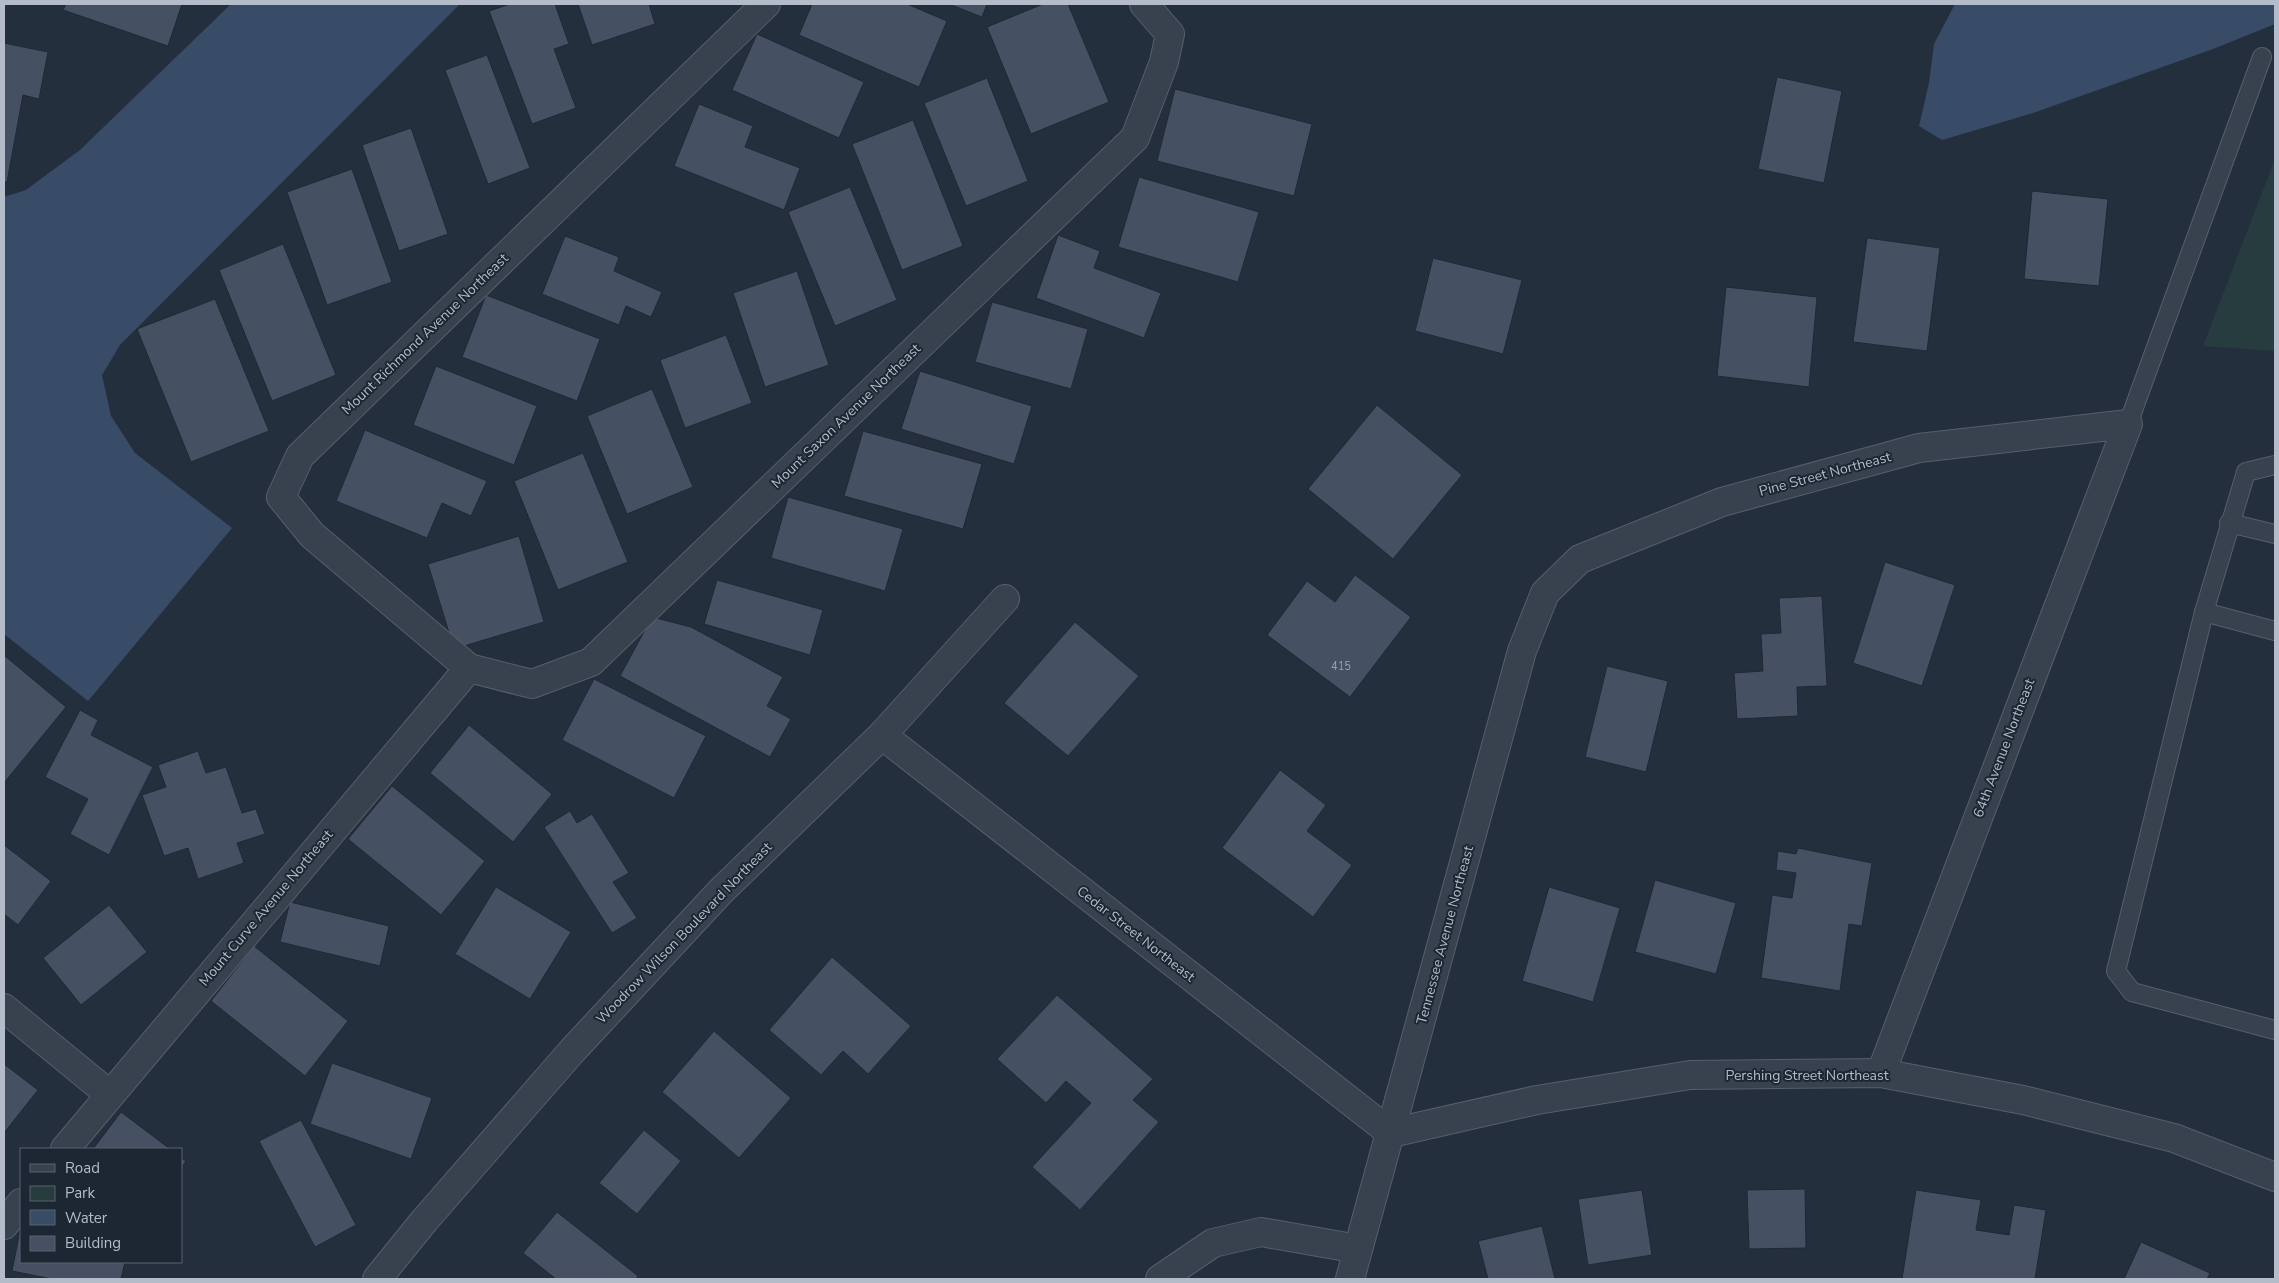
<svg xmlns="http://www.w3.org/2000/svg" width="2279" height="1283" font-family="'Nunito Sans',sans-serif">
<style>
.green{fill:#263c3f}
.water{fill:#394c67}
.building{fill:#455162;stroke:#1f2835}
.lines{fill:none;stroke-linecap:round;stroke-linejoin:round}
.lane-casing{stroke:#565f6c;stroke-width:20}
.street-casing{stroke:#565f6c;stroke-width:30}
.lane{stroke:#38414e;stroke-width:18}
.street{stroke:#38414e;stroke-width:28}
.labels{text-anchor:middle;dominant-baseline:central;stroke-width:4;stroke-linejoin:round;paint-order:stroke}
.number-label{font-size:11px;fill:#98a1af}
.street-label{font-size:14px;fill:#b4bcc9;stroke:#1d2633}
</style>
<rect width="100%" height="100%" fill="#242f3e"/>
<path class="green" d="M2275,159V351L2203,346Z"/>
<g class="water">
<path d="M231,4H460L120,345L102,375L111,416L135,453L232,528L88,701L4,634V197L26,190L80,150Z"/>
<path d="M1955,4H2275V24L2213,49L2033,113L1942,140L1919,126L1929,83L1934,44Z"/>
</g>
<g class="building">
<path d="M66,4H182L168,46L63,10Z"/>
<path d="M510,4H555L569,44L554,49L576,108L532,124L489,11Z"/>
<path d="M578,4H649L655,24L592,45Z"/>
<path d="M812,4H907L947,21L919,87L799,35Z"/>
<path d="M949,4H987L982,17Z"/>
<path d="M1043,4H1068L1109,102L1031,134L987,27Z"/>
<path d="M757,34L864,82L839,138L732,90Z"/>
<path d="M4,43L48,52L39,99L23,95L7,182H4Z"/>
<path d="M487,55L530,168L488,184L445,70Z"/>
<path d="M1777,77L1842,91L1824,183L1758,169Z"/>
<path d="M987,78L1028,181L966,206L924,103Z"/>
<path d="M1175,89L1312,124L1294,196L1157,161Z"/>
<path d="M699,104L753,126L745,147L800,168L784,210L674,166Z"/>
<path d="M913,120L963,246L902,270L852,144Z"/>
<path d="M411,128L448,234L399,251L362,145Z"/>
<path d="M352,169L392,282L327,305L287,192Z"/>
<path d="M1139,177L1259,212L1238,282L1118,247Z"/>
<path d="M850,187L897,300L835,326L788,212Z"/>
<path d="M2032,191L2108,199L2099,286L2024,279Z"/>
<path d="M1058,235L1100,251L1094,268L1161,293L1144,338L1036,298Z"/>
<path d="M565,236L619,257L614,271L662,292L651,317L626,306L619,325L542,294Z"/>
<path d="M1867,238L1940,248L1927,351L1853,342Z"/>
<path d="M283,244L336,375L272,401L219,270Z"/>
<path d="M1433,258L1522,280L1503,354L1415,331Z"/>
<path d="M797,271L829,365L765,387L733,293Z"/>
<path d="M1726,287L1817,297L1809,387L1717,376Z"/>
<path d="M486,295L600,339L577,401L462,357Z"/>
<path d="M215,299L269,431L191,462L137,329Z"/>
<path d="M992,302L1088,329L1071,389L975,362Z"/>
<path d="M726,335L752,403L685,428L660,360Z"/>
<path d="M436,366L537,406L514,465L413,425Z"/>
<path d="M920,371L1032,406L1014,464L901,429Z"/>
<path d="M652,389L693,487L627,514L587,416Z"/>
<path d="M1377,405L1462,475L1393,559L1308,489Z"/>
<path d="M365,430L487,481L471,516L442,503L427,538L336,501Z"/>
<path d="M863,431L982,464L963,529L844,496Z"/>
<path d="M583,453L628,562L558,590L514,481Z"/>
<path d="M788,497L903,529L885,591L771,558Z"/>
<path d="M519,536L544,622L454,649L428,564Z"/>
<path d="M1885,562L1955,585L1922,686L1853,663Z"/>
<path d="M1355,575L1411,617L1350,697L1267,635L1307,581L1335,602Z"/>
<path d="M717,580L823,610L810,655L704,624Z"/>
<path d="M1822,596L1827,686L1797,687L1798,716L1737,719L1734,673L1763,671L1761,634L1781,633L1779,598Z"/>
<path d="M652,617L691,627L783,677L767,706L791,719L770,757L620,676Z"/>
<path d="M1075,622L1139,676L1068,756L1004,703Z"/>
<path d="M5,656L66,707L4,783V658Z"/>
<path d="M1607,666L1668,681L1646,772L1585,757Z"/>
<path d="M594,679L706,736L674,798L562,740Z"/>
<path d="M80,710L98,720L91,735L153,767L109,855L70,834L88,799L45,777Z"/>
<path d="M469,725L552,794L513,842L430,773Z"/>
<path d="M198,751L206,773L226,767L242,813L256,809L265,834L237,843L244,863L198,879L188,848L164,856L142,795L166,787L158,765Z"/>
<path d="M1280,770L1326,805L1307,831L1352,865L1313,917L1222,848Z"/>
<path d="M392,786L485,861L441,915L348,839Z"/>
<path d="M570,811L577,823L592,814L629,873L613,882L637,918L612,933L544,827Z"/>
<path d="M4,845L51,881L18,925L4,914Z"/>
<path d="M1798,848L1872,863L1862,926L1849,924L1840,991L1761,978L1772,895L1792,898L1796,873L1776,870L1778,851L1796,854Z"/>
<path d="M1655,880L1736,903L1716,974L1635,952Z"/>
<path d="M496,887L571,932L530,999L455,954Z"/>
<path d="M1549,887L1620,908L1593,1002L1522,981Z"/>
<path d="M290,902L389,926L380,966L280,942Z"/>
<path d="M109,905L147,952L81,1005L43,958Z"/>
<path d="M254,946L348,1021L305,1076L211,1001Z"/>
<path d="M832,957L911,1026L868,1074L843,1051L821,1075L769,1030Z"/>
<path d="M1057,995L1153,1079L1133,1100L1159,1122L1080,1210L1032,1167L1091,1103L1066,1081L1046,1103L997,1059Z"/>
<path d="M714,1031L791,1098L739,1158L662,1092Z"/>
<path d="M332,1063L432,1098L411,1159L310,1124Z"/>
<path d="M4,1064L38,1090L4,1133Z"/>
<path d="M121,1112L170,1149H93Z"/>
<path d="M301,1120L356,1225L315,1247L259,1141Z"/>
<path d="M644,1130L681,1161L637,1214L599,1183Z"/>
<path d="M181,1158L186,1161L181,1168Z"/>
<path d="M1805,1189L1806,1248L1749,1249L1747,1190Z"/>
<path d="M1642,1190L1652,1255L1588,1265L1578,1199Z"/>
<path d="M1916,1190L1981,1200L1976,1230L2009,1235L2014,1205L2046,1210L2035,1279H1902Z"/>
<path d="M557,1212L638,1276L636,1279H556L523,1253Z"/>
<path d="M21,1226V1262H125L121,1279H52L12,1271Z"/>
<path d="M1542,1226L1555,1279H1488L1478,1241Z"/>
<path d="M2141,1242L2210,1273L2207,1279H2124Z"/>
</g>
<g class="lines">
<g class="lane-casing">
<g id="lane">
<path d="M2128,424L2262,57"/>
<path d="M2229,523L2275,534"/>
<path d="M2204,612L2246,472L2275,465"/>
<path d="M2275,631L2204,612L2116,971L2132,992L2275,1030"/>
</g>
</g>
<g class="street-casing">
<g id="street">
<path d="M766,4L300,456L281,497L312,535L469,668L532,684L591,662L1135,138L1164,62L1170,34L1144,4"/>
<path d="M882,735L1391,1133L1537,1100L1690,1075L1881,1073L2023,1100L2174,1138L2275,1177"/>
<path d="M4,1008L109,1094"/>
<path d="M65,1149L469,668"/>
<path d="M4,1225L21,1203"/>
<path d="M377,1279L424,1221L572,1051L721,891L882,735L1005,599"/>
<path d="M1160,1279L1213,1243L1261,1232L1358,1249"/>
<path d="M1350,1279L1522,651L1545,593L1580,559L1722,502L1919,448L2128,424L1881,1073"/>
</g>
</g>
<use href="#lane" class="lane"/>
<use href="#street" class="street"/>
</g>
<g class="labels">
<g class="number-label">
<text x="1341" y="666">415</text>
</g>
<g class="street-label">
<text transform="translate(425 334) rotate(-44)">Mount Richmond Avenue Northeast</text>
<text transform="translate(846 416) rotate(-44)">Mount Saxon Avenue Northeast</text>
<text transform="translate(1825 474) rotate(-15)">Pine Street Northeast</text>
<text transform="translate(2004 748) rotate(-69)">64th Avenue Northeast</text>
<text transform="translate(266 908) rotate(-50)">Mount Curve Avenue Northeast</text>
<text transform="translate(684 933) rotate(-46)">Woodrow Wilson Boulevard Northeast</text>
<text transform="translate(1136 934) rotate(38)">Cedar Street Northeast</text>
<text transform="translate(1445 935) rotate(-75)">Tennessee Avenue Northeast</text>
<text x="1807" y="1075">Pershing Street Northeast</text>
</g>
</g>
<rect width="2279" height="1283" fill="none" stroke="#b4bcc9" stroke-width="10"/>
<rect x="20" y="1148" width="162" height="115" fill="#1d2633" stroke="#59626f"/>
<rect x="30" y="1164" width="25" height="8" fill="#38414e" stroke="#59626f"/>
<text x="65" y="1173" font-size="15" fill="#b4bcc9">Road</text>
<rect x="30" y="1186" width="25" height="15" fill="#263c3f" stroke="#59626f"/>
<text x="65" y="1198" font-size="15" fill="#b4bcc9">Park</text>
<rect x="30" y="1210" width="25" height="15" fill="#394c67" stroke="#59626f"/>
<text x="65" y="1223" font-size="15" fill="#b4bcc9">Water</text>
<rect x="30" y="1236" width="25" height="15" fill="#455162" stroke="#59626f"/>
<text x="65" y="1248" font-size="15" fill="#b4bcc9">Building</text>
</svg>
